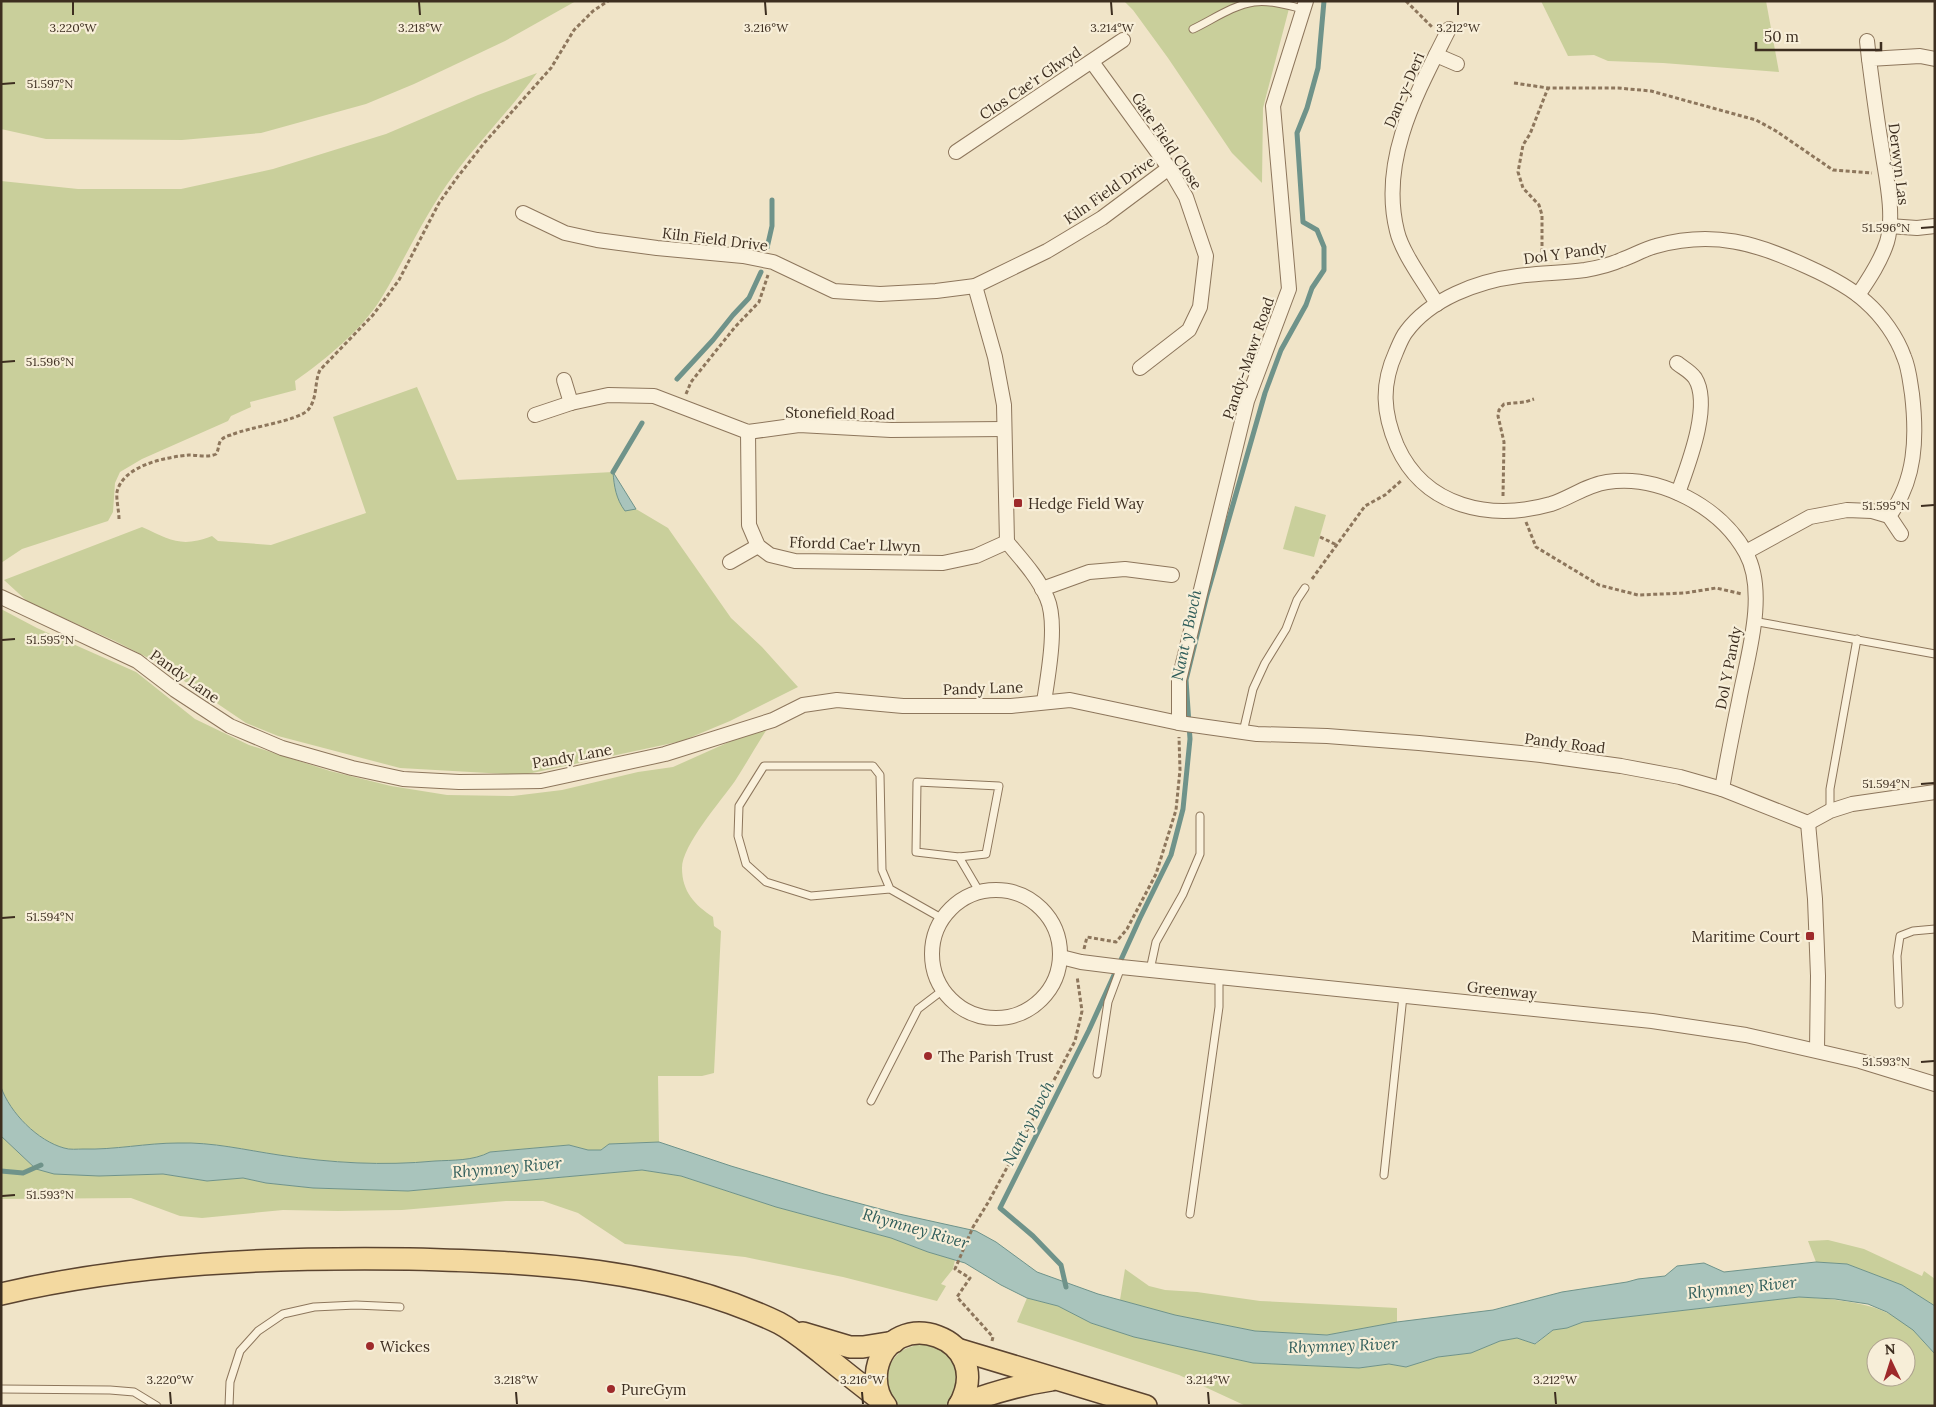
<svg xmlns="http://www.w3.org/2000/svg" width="1936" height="1407" font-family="Lora,serif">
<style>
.green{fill:#c9cf9b;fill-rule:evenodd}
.water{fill:#a9c4bc;stroke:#6f938a}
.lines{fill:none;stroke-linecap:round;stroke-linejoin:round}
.stream{stroke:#6f938a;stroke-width:5}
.service-casing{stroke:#8d765c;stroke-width:9}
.minor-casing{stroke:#8d765c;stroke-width:16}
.primary-casing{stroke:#5b4430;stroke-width:24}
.path{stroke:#8d765c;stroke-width:3;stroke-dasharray:4 2.5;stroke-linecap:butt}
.service{stroke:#faf1dc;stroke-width:7}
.minor{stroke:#faf1dc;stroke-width:14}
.primary{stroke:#f3d9a0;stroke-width:21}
.ticks{fill:none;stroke:#3d2e20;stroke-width:2}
.poi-dot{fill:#9e2a2b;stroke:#f7eed8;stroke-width:2}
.labels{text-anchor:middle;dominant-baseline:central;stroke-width:4.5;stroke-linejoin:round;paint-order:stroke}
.street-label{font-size:15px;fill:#3d2e20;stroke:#f7eed8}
.poi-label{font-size:15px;fill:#3d2e20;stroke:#f7eed8;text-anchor:start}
.water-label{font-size:16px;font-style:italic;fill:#2f5d5a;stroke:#f7eed8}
.ticks-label{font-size:12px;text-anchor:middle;fill:#3d2e20;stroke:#f7eed8;stroke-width:4.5;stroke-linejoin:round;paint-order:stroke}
</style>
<rect width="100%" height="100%" fill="#f0e4c8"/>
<g class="green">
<path d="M1,1H576L505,41L414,84L366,104L261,133L182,140L46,139L1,129Z"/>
<path d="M1124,1H1291L1263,108L1262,183L1232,153L1168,58L1133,10Z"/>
<path d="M1541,1H1766L1779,72L1663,63L1608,61L1594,55L1568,56Z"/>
<path d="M537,73C511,109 479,141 453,176C425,214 406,257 382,297C362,330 326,359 295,381L296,390L250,402L251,407L231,416L228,421L142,459L120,472L115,483L113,512L108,521L22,549L1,563V181L78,189H181L273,169L386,134L478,95Z"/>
<path d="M417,387L457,480L613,472C614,486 616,499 625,510L636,509L668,528L731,618L762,647L798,687L730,721L682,741L523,775L400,768L278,736L246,723L156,662L115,641L28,602L4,580L142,527C171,540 181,548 212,536L218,541L271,545L366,513L333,417Z"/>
<path d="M1295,506L1326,515L1314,557L1283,549Z"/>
<path d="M1,609L37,628L136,672L195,719L249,745L330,771L391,786L447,795L513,796L562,790L638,772L673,767L729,742L767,729C756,746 746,764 735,781C721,801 682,845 682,868C682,892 695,905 713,917L714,926L721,931L714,1073L702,1076H658L659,1142L609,1144L601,1150H588L569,1145L490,1152C473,1161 454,1160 435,1161C383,1166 331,1163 279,1155C245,1150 213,1142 178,1143C146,1143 115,1150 83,1149C77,1149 70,1150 64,1148C38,1141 10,1113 1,1087Z"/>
<path d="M1,1136L36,1169L99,1176L163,1174L207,1181L243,1178L266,1183L313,1188L408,1191L642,1170L681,1176L776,1207L891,1238L928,1252L955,1260L953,1269L941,1284L946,1286L937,1301L843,1277L745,1257L625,1244L578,1213L543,1201H506L402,1210L338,1211L283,1210L202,1218L180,1216L131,1198L1,1199Z"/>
<path d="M1828,1240L1864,1249L1922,1276L1924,1271L1935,1279V1306L1902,1285L1847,1264L1816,1262L1808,1241Z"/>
<path d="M1125,1269L1149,1286L1165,1290L1197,1292L1260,1301L1397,1308V1322L1327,1335L1255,1331L1175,1315L1120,1300Z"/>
<path d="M1799,1297C1840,1300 1883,1301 1914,1331C1921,1339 1928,1347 1935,1354V1406H1246L1179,1375L1017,1322L1027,1298L1058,1306L1091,1323L1134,1337L1253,1363L1359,1368L1389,1364L1406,1367L1438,1357L1471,1353L1500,1341L1517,1338L1536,1344L1553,1330L1567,1328L1583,1322ZM1876,1347H1906V1377H1876Z"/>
<path d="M920,1344C928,1345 936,1346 943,1351C960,1364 961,1392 945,1406H899C882,1392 883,1367 899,1353C905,1348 913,1346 920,1344Z"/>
</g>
<g class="water">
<path d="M613,472L636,509L625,511C616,499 614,486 613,472Z"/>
<path d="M1,1087C10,1113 38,1141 64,1148C70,1150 77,1149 83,1149C115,1150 146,1143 178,1143C213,1142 245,1150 279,1155C331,1163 383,1166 435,1161C453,1160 473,1161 490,1152L569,1145L588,1150H601L609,1144L659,1142L731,1166L824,1194L899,1214L976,1231L996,1242L1037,1272L1098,1294L1175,1315L1255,1331L1327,1335L1397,1322L1493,1310L1562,1292L1627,1282L1638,1279L1665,1276L1677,1266L1704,1263L1724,1272L1816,1262L1847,1264L1902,1285L1935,1306V1354L1913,1330L1887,1312L1868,1304L1835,1299L1799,1297L1583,1322L1567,1328L1553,1330L1535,1344L1517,1338L1500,1341L1471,1353L1438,1357L1406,1367L1389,1364L1359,1368L1253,1363L1134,1337L1091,1323L1058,1306L1027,1298L1001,1285L965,1263L928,1252L891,1238L776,1207L681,1176L642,1170L408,1191L313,1188L266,1183L243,1178L207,1181L163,1174L99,1176L54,1174L36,1169L1,1136Z"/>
</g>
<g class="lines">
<g class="stream">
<path d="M767,248L772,226V200"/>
<path d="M677,379L713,340L733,315L749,298L761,272"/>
<path d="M613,472L642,423"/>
<path d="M1,1171L23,1173L41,1165"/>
<path d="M1066,1287L1061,1265L1033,1236L1000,1208L1089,1030L1140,918L1171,855L1183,809L1190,739L1186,680L1207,595L1265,393L1281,350L1306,305L1312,288L1324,270V247L1317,230L1303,222L1297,133L1307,108L1318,68L1324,1"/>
</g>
<g class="service-casing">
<g id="service">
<path d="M1193,29C1212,20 1233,5 1254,2C1271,0 1287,5 1303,9"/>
<path d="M1753,621L1935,654"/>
<path d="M1243,732L1253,689L1265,663L1286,629L1297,600L1305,588"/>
<path d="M917,782L999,786L986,854L959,857L916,852Z"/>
<path d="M1830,811V789L1857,639"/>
<path d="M959,857L979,891"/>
<path d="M890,889L811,896L766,882L746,864L738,836L739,806L764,766H873L880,775L882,870L890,889L943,919"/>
<path d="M1150,970L1156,942L1183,894L1200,854V816"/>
<path d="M1899,1004L1897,956L1900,936L1913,931L1935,929"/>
<path d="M1097,1074L1108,1002L1121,967"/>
<path d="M871,1101L918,1009L943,990"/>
<path d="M1384,1175L1403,996"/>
<path d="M1190,1214L1219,1007V977"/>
<path d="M1,1389L110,1390L134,1392L157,1406"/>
<path d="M229,1406L230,1382L240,1351L258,1331L283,1314L314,1307L356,1305L400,1307"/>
</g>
</g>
<g class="minor-casing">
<g id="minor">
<path d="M1867,41L1869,59"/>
<path d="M1436,55L1457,64"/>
<path d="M1092,62L1169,168L1186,197L1206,256L1200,307L1189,330L1140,368"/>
<path d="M956,152L1123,40"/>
<path d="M523,213L565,233L597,240L657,248L743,256L773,262L834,291L880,294L936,291L975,286L1047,251L1102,218L1169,168"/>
<path d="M1889,226L1917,228L1935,226"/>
<path d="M975,286L995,357L1004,405L1007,542"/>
<path d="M1858,295C1869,279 1881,261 1887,242C1895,215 1886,177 1882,150C1877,120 1873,90 1869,59L1920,56L1935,59"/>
<path d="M1437,304C1425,283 1402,253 1397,231C1379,159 1418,91 1449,29"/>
<path d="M1677,363C1683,368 1690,371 1695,378C1712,405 1688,465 1678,493"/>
<path d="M564,380L571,403"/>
<path d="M535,415L571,403L608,395L654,396L748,432L799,425L891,430L1004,429"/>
<path d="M748,432L749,525L758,546L770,555L795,561L943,563L976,556L1007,542"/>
<path d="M1889,516L1901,534"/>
<path d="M1007,542C1022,560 1038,577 1047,598C1058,623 1048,675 1044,702"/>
<path d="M730,562L758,546"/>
<path d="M1042,589L1089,572L1125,569L1172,575"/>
<path d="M1,597L137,661L175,690L230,726L282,748L352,768L403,779L459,782L541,781L665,754L773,720L803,705L837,700L903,706H1011L1070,700L1179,723L1257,734L1327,736L1419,743L1541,755L1621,766L1680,777L1722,789L1808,823"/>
<path d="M1179,723V680L1247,401L1289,289L1273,106L1306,1"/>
<path d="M1722,789C1727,760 1733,730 1739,701C1747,658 1768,593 1746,553C1721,507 1659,474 1607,482C1586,485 1570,498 1551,504C1491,521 1425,508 1397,446C1383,413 1381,385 1396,352C1399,345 1402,337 1406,332C1430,299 1478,281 1518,276C1540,273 1563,273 1585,270C1597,268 1610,265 1621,260C1633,256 1644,249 1656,246C1713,230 1757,243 1808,267C1828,276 1850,287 1866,302C1882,316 1897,337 1904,357C1909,368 1910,382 1912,394C1917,437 1916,480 1889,516L1872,511L1847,510L1810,517L1746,552"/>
<path d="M1808,823L1815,899L1818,976L1817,1050"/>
<path d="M1808,823L1830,811L1852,804L1935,792"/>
<circle cx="996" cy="954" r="64"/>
<path d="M1061,957L1081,962L1121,967L1652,1021L1746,1035L1860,1061L1935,1084"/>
</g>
</g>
<g class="primary-casing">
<g id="primary">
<path d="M1,1294C135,1263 272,1257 409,1259C534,1262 665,1268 779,1323C794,1331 807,1342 820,1352C841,1369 861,1385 882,1401"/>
<path d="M803,1333L850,1347H863L894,1342"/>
<path d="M957,1349L1146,1406"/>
<path d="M959,1405C991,1393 1017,1385 1051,1380"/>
<path d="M886,1406C877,1395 875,1382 877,1369C890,1303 998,1336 959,1406"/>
</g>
</g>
<g class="path">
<path d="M1406,1L1433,28"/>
<path d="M1514,83L1548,88H1618L1651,91L1756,120L1776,131L1833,170L1872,173"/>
<path d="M1542,259V215L1539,205L1523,188L1518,172L1523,145L1530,134L1548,88"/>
<path d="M686,394L691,382L735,327L759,302L768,275"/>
<path d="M1503,496L1504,442L1498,416L1499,410L1504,404L1525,402L1534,399"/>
<path d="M119,519C119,511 116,499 117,492C123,465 167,457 189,455C198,455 208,458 216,454C219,450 218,444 221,440C224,437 227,436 231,435C249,427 298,421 308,410C318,398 314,382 320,370L373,315L399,280L439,203L456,179L485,142L551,68L574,30L593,11L608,1"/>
<path d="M1526,522L1536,547L1599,585L1638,595L1685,593L1716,588L1742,594"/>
<path d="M1320,537L1337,545"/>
<path d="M1312,579L1365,506L1385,495L1402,480"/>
<path d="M1084,949L1087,937L1116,942L1127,929L1156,874L1176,810L1180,770L1179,737"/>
<path d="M992,1341L993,1337L957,1297L970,1278L955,1269L973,1227L989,1201L1075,1041L1082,1011L1077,976"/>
</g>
<use href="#service" class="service"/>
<use href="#minor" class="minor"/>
<use href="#primary" class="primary"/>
</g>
<path class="ticks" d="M73,2V15M419,2L420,15M765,2L766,15M1111,2L1112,15M1458,2V15M2,84L15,83M1921,228L1934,227M2,362L15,361M1921,506L1934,505M2,640L15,639M1921,784L1934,783M2,918L15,917M1921,1062L1934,1061M2,1196L15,1195M170,1392L171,1404M516,1392L517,1404M862,1392L863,1404M1208,1392L1209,1404M1555,1392L1556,1404"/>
<g class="poi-dot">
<rect x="1013" y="498" width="10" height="10" rx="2.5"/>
<rect x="1805" y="931" width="10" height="10" rx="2.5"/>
<circle cx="928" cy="1056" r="5"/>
<circle cx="370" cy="1346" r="5"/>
<circle cx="611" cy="1389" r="5"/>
</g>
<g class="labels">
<g class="street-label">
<text transform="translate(1030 83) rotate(-34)">Clos Cae'r Glwyd</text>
<text transform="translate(1404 90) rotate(-67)">Dan-y-Deri</text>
<text transform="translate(1167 141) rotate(56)">Gate Field Close</text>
<text transform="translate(1899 164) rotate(83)">Derwyn Las</text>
<text transform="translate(1109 190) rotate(-35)">Kiln Field Drive</text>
<text transform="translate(715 239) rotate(7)">Kiln Field Drive</text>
<text transform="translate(1565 253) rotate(-8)">Dol Y Pandy</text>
<text transform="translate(1248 358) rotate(-71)">Pandy-Mawr Road</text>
<text transform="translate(840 413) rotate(1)">Stonefield Road</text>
<text transform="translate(855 544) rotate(2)">Ffordd Cae'r Llwyn</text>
<text transform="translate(1728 668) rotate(-79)">Dol Y Pandy</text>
<text transform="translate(185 676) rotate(35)">Pandy Lane</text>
<text transform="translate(983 688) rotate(-2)">Pandy Lane</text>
<text transform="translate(1565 743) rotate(7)">Pandy Road</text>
<text transform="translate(572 756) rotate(-10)">Pandy Lane</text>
<text transform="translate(1502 990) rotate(6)">Greenway</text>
</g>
<g class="poi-label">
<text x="1028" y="503">Hedge Field Way</text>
<text x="1800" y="936" text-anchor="end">Maritime Court</text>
<text x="938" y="1056">The Parish Trust</text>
<text x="380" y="1346">Wickes</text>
<text x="621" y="1389">PureGym</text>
</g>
<g class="water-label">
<text transform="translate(1186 635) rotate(-78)">Nant y Bwch</text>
<text transform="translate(1028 1123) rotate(-63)">Nant y Bwch</text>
<text transform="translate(507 1167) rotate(-5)">Rhymney River</text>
<text transform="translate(916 1228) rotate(16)">Rhymney River</text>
<text transform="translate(1742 1287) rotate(-6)">Rhymney River</text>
<text transform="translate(1343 1345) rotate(-2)">Rhymney River</text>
</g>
</g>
<g class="ticks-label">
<text x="766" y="32">3.216°W</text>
<text x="73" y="32">3.220°W</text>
<text x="420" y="32">3.218°W</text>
<text x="1112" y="32">3.214°W</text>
<text x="1458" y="32">3.212°W</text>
<text x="50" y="88">51.597°N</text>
<text x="1886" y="232">51.596°N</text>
<text x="50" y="366">51.596°N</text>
<text x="1886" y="510">51.595°N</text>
<text x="50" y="644">51.595°N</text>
<text x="1886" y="788">51.594°N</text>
<text x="50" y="921">51.594°N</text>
<text x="1886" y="1066">51.593°N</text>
<text x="50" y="1199">51.593°N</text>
<text x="170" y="1384">3.220°W</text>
<text x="516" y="1384">3.218°W</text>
<text x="862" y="1384">3.216°W</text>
<text x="1208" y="1384">3.214°W</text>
<text x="1555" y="1384">3.212°W</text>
</g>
<rect width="1936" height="1407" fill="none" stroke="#3d2e20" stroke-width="5"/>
<g transform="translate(1891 1362) rotate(356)"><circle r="24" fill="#f7eed8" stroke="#ada18e"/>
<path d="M0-4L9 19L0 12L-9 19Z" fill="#9e2a2b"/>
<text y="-8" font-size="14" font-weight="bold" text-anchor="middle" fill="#3d2e20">N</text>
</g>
<path d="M1756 42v8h125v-8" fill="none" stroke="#3d2e20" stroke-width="2.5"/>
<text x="1764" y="42" font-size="15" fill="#3d2e20" stroke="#f7eed8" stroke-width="4" paint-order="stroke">50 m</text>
</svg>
